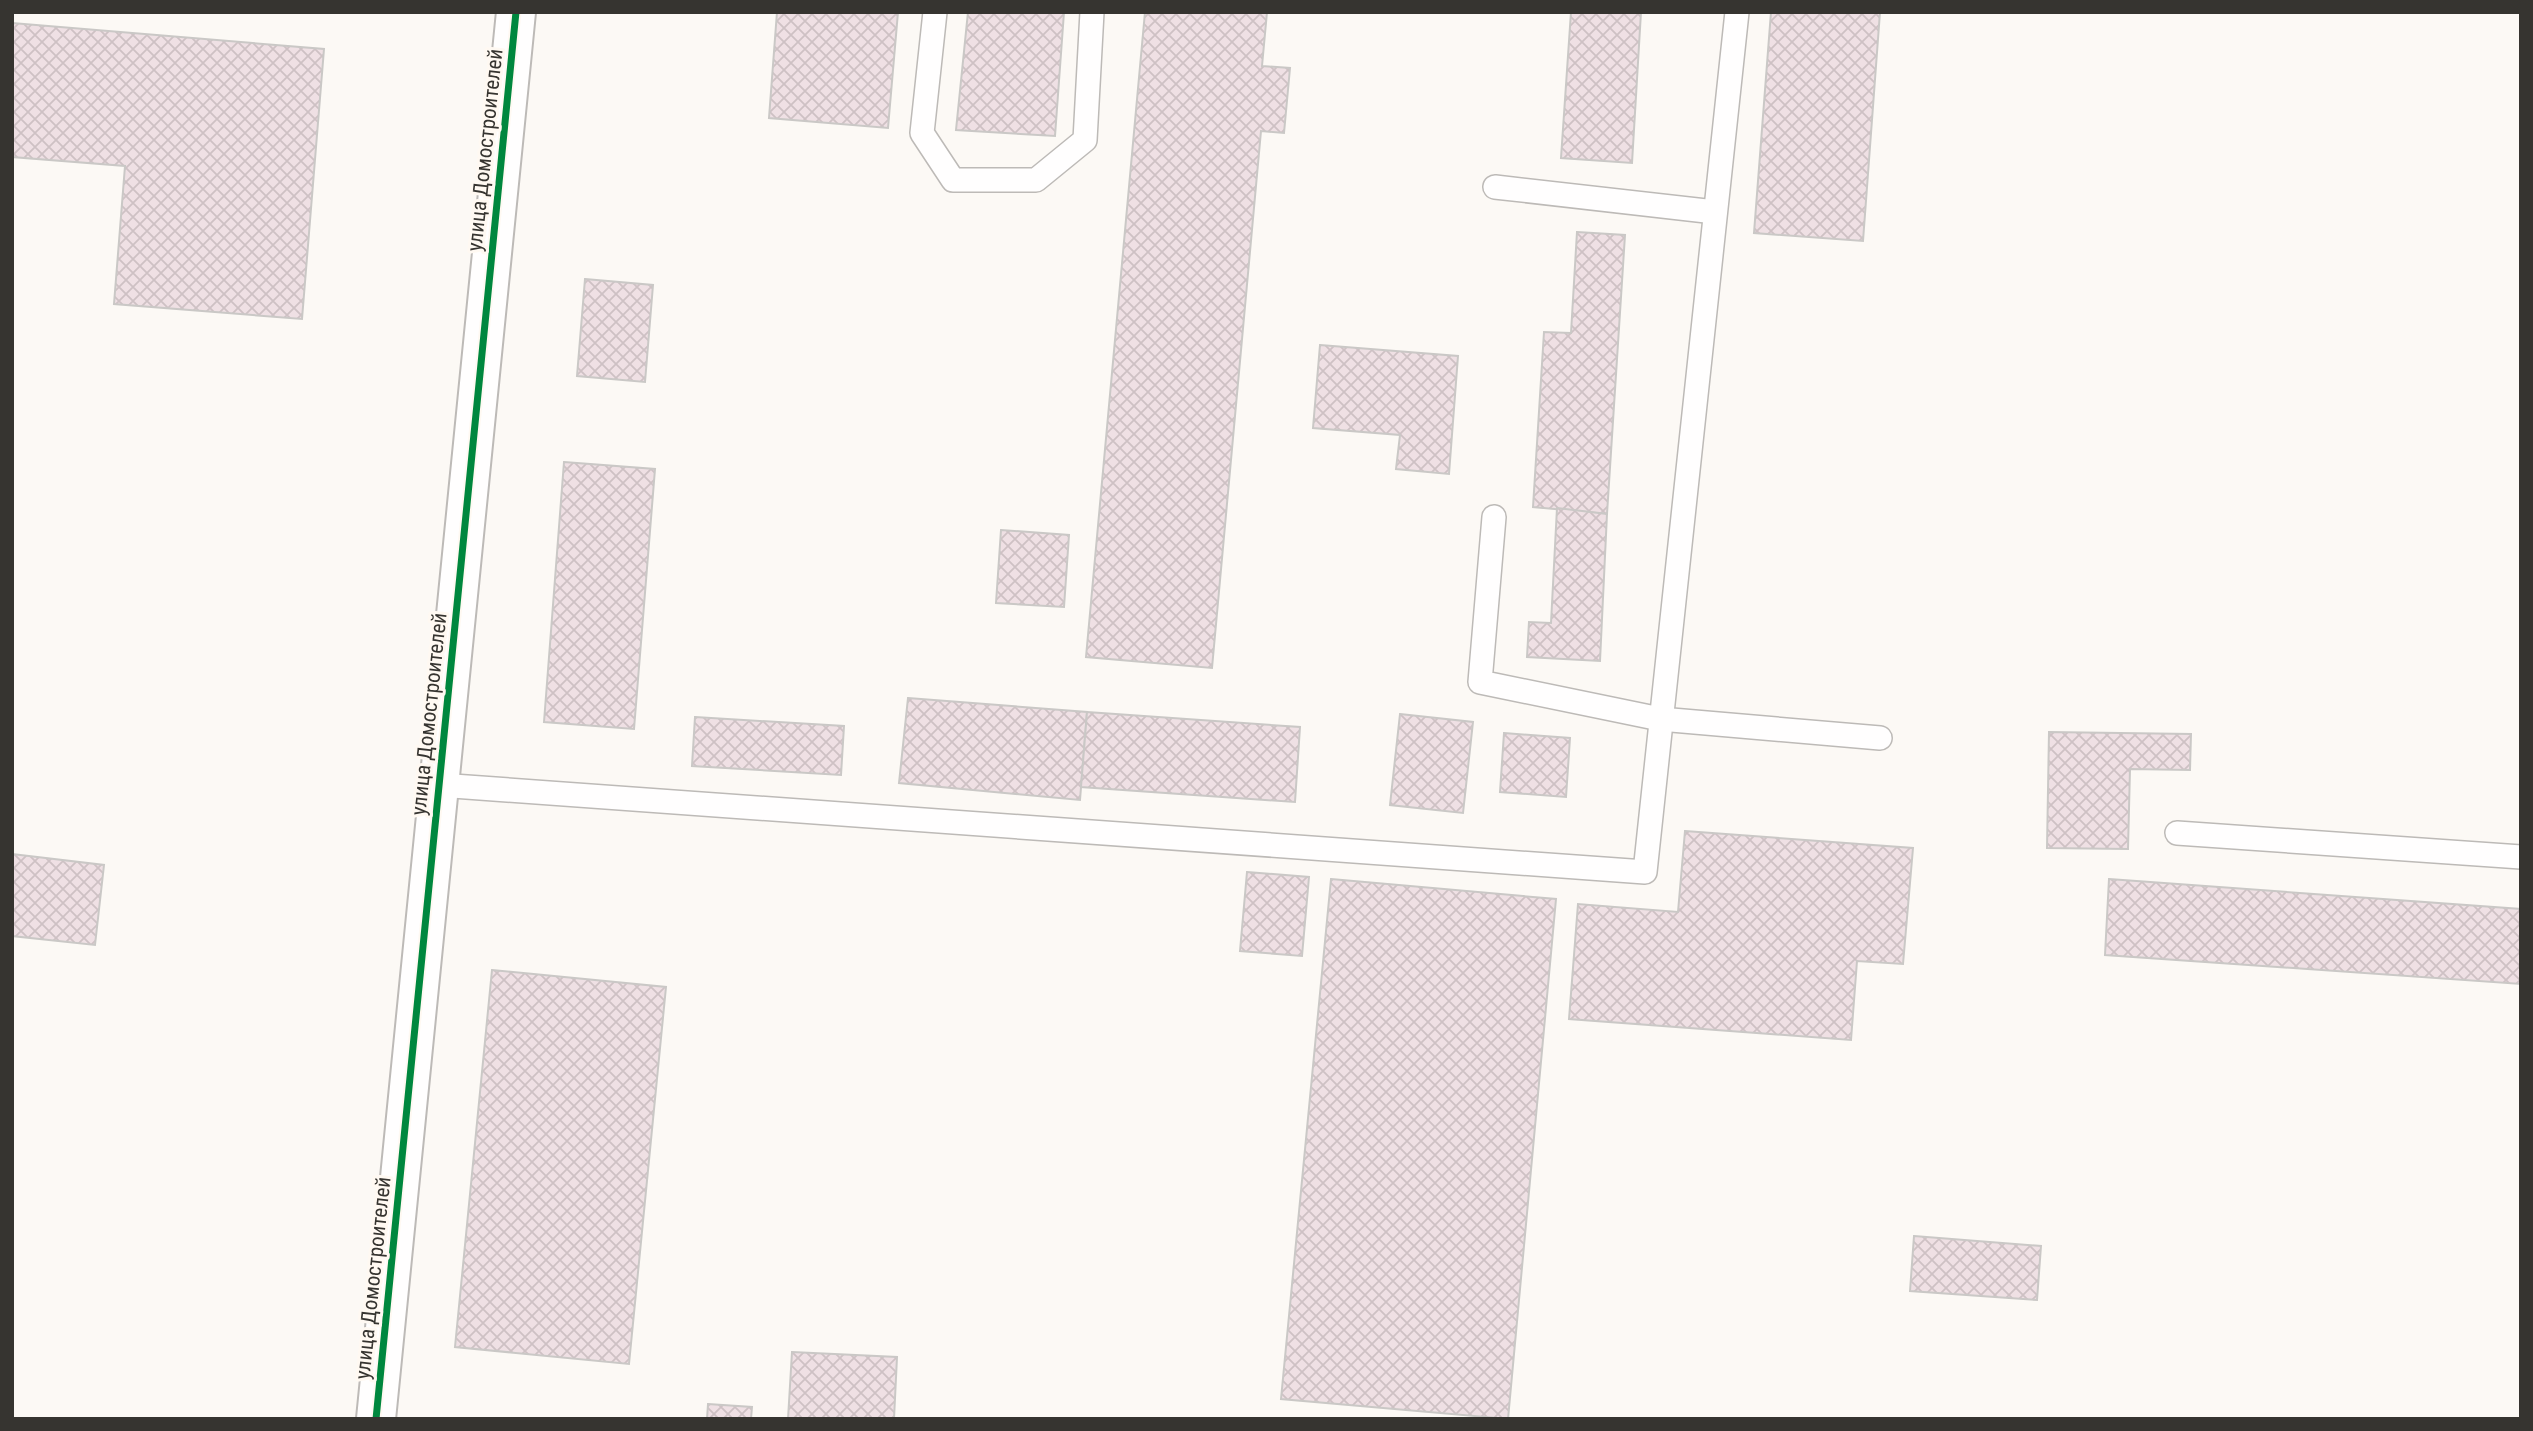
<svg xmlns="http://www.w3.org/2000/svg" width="2533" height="1431" font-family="'Roboto Condensed',sans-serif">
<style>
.building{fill:url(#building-cross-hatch);stroke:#cac8c6;stroke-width:2}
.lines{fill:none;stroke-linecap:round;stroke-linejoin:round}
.service-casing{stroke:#bdbab7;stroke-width:26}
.minor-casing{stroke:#bdbab7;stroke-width:42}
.service{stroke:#fffefe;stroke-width:23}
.minor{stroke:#fffefe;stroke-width:38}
.cycleway-casing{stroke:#fff9f2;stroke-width:11}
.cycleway{stroke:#00873e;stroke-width:7}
.labels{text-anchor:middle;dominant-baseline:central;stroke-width:6;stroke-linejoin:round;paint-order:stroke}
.street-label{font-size:21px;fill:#363430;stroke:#fff9f2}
</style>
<defs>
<pattern id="building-cross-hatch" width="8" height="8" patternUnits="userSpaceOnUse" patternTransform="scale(1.75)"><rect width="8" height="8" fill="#efe0e4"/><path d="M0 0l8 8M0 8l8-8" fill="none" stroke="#cec1c4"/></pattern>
</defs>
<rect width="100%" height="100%" fill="#fcf9f5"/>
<g class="building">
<path d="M777,12H898L888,128L769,118Z"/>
<path d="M968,12H1064L1055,136L956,130Z"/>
<path d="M1145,12H1267L1262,66L1290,68L1284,133L1261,131L1212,668L1086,657Z"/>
<path d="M1571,12H1641L1632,163L1561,158Z"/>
<path d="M1771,12H1880L1863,241L1754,233Z"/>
<path d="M12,23L324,49L302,319L114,304L125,166L12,157Z"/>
<path d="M1577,232L1625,235L1607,514L1533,507L1544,332L1571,333Z"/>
<path d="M585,279L653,285L645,382L577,376Z"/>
<path d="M1320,345L1458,356L1449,474L1396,469L1400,435L1313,428Z"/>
<path d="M564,462L655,469L634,729L544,722Z"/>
<path d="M1557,508L1607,514L1600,661L1527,657L1529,622L1551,623Z"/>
<path d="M1001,530L1069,535L1064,607L996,603Z"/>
<path d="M908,698L1087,712L1080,800L899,783Z"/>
<path d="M1087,712L1300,727L1295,802L1081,787Z"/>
<path d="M1400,714L1473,722L1463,813L1390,805Z"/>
<path d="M695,717L844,726L841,775L692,766Z"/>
<path d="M2049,732L2191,734L2190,770L2130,769L2128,849L2047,848Z"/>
<path d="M1504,733L1570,738L1566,797L1500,792Z"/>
<path d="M1685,831L1913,848L1903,964L1857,961L1851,1040L1569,1019L1578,904L1678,912Z"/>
<path d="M12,854L104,865L95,945L12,936Z"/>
<path d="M1247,872L1309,877L1302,956L1240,951Z"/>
<path d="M1331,879L1556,899L1508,1419L1281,1399Z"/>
<path d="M2109,879L2521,909V984L2105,955Z"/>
<path d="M492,970L666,987L629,1364L455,1347Z"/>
<path d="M1914,1236L2041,1246L2037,1300L1910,1291Z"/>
<path d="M792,1352L897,1357L894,1419H788Z"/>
<path d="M708,1404L752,1407L751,1419H707Z"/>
</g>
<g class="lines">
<g class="service-casing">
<g id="service">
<path d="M935,12L922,133L953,180H1036L1085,140L1092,12"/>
<path d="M1495,187L1715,212"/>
<path d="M1494,517L1480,682L1660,719L1880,738"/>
<path d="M439,785L1645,872L1737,12"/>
<path d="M2177,833L2521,857"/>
</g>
</g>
<g class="minor-casing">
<path id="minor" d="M376,1419L516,12"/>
</g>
<use href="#service" class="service"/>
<use href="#minor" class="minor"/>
<g class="cycleway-casing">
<path id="cycleway" d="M376,1419L516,12"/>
</g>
<use href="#cycleway" class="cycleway"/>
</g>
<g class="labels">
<g class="street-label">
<text transform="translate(485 150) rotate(-84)">улица Домостроителей</text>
<text transform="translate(429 714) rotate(-84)">улица Домостроителей</text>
<text transform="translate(373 1278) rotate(-84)">улица Домостроителей</text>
</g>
</g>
<rect width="2533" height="1431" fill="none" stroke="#363430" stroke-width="28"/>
</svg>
